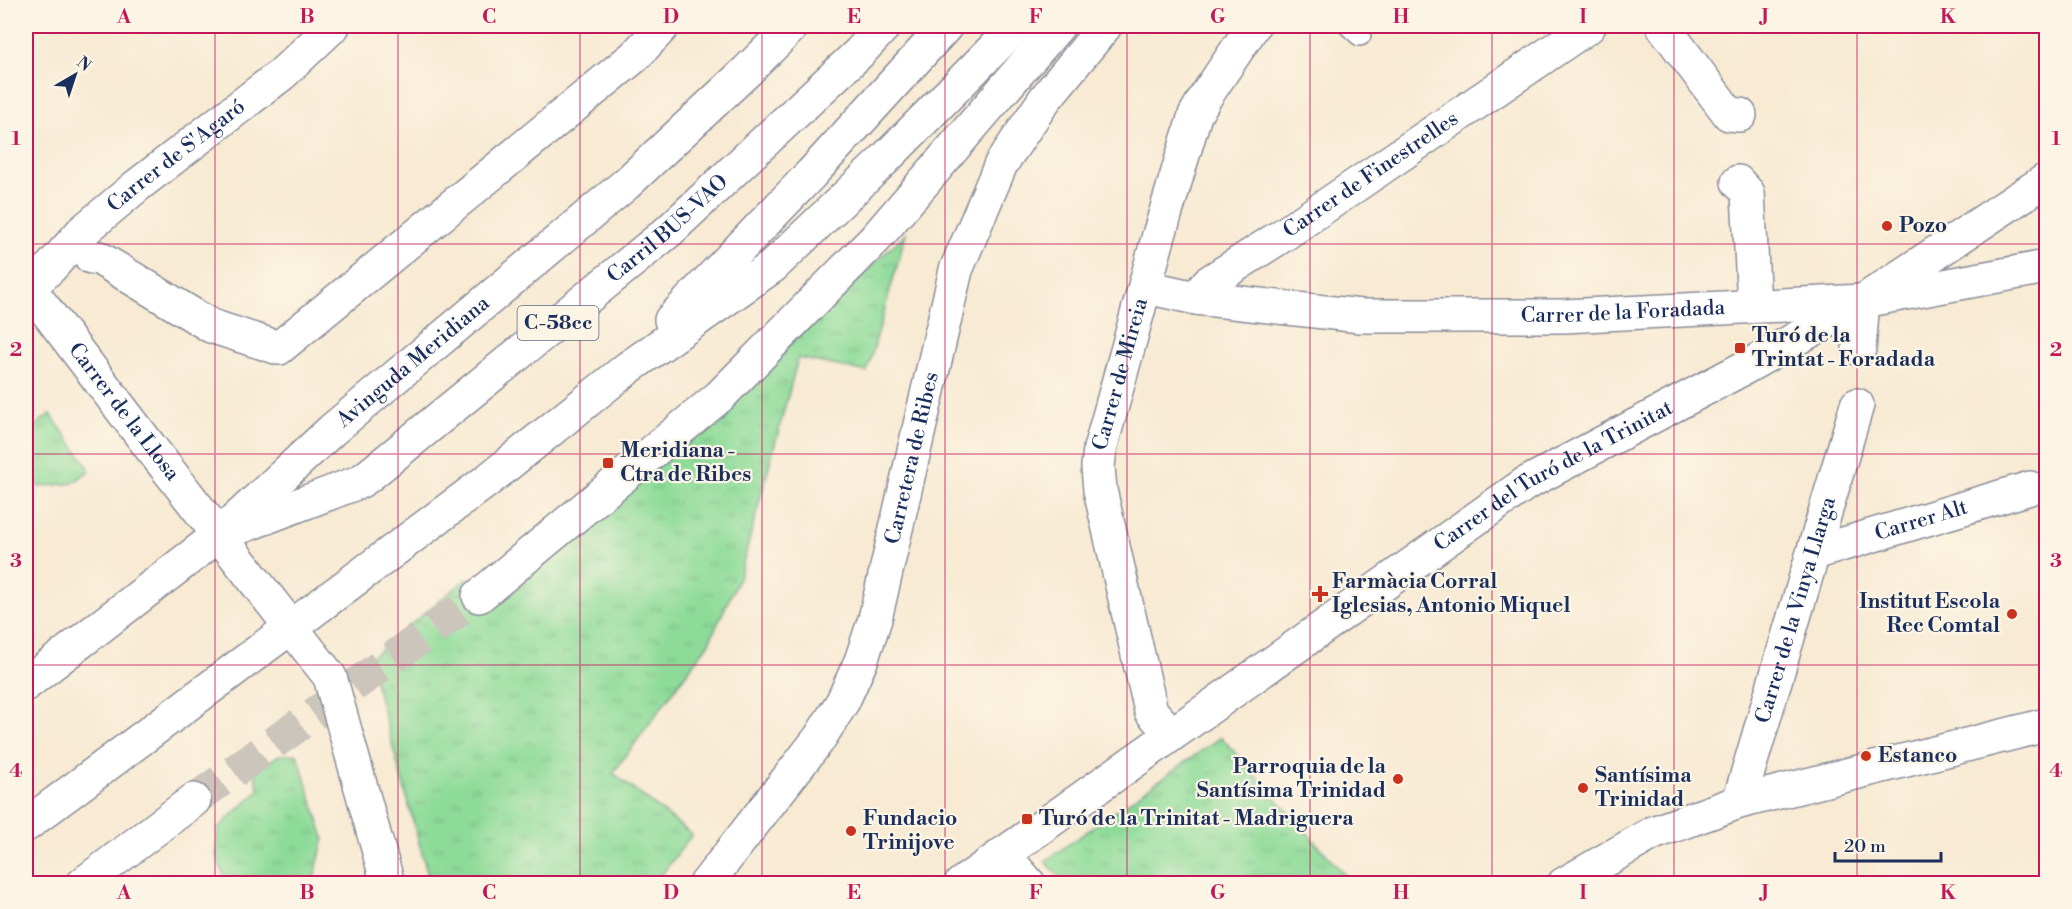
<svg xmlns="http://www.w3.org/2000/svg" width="2072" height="909" font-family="'Libre Bodoni',serif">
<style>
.grass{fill:url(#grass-tufts);stroke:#54857c;stroke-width:1.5}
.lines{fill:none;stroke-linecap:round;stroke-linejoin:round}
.highway-tunnel{stroke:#ccc5bc;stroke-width:33;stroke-dasharray:33 16;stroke-linecap:butt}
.lane-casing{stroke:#8a8c98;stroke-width:24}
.street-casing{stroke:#8a8c98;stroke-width:36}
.primary-casing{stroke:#8a8c98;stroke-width:36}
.highway-casing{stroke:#8a8c98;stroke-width:36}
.lane{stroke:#fff;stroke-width:21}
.street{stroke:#fff;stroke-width:33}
.primary{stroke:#fff;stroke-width:33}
.highway{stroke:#fff;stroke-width:33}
.grid{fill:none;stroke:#c2185b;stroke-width:1.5;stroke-opacity:0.55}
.poi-dot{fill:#c8321e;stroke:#fcf5e5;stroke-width:2}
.labels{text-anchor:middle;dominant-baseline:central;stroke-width:4.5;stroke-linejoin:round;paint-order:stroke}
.shield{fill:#fcf5e5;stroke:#5e6a86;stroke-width:1.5}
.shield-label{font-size:20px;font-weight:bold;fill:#1b2f5e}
.street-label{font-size:21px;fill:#1b2f5e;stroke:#fcf5e5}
.poi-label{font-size:21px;font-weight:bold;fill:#1b2f5e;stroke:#fcf5e5;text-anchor:start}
.neatline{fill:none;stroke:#c2185b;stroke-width:2}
.grid-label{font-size:20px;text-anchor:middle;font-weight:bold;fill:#c2185b}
</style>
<defs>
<pattern id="grass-tufts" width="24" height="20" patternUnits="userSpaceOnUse" patternTransform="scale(1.5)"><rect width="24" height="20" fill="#8edb99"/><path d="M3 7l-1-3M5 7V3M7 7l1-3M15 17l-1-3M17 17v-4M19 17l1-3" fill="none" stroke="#7abc86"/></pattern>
</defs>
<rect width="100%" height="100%" fill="#fcf5e5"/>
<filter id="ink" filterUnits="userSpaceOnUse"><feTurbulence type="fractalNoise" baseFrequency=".0167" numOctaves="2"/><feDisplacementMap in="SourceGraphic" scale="12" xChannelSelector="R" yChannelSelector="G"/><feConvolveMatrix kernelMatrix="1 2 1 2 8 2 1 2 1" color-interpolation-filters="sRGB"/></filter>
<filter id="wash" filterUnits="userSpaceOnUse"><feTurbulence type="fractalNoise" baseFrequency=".008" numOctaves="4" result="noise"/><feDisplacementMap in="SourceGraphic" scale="24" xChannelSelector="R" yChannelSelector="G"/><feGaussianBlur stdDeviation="1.35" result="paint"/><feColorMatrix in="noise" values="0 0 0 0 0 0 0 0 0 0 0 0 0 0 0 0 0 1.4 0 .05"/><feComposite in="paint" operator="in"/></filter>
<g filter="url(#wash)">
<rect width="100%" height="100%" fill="#f8ead3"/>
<g class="grass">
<path d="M906,233L867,372L798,358L739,578L708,644L613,773L692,835L655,883H430L369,659L466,579L497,606L733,399Z"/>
<path d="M50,414L88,466L89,471L73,483L39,487C24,474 27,448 28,431Z"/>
<path d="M1221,737L1352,883H1065L1045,861Z"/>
<path d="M297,754L324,838L313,883H227L216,856L218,828L259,790L254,771L279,755Z"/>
</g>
</g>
<g filter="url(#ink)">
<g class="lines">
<path class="highway-tunnel" d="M194,800L479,596"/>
<g class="lane-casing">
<path id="lane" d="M1350,26L1360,35"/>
</g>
<g class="street-casing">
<g id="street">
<path d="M1663,26L1729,114L1740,115"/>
<path d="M1738,182L1748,193L1754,305"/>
<path d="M91,257L99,258L211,326L279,348L635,56L663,26"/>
<path id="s1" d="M1146,287L1196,298L1208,283L1283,235L1589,26"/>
<path id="s2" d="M29,288L151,448L330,677L388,884"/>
<path id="s3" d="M26,290L51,267L82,232L138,185L282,74L333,26"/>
<path id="s4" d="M1196,298L1361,316H1564L1863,301L2046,267"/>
<path d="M1859,349L1863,301"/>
<path id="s5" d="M1814,553L2030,488"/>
<path id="s6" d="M1171,734L1151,711L1100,490L1098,467L1100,449L1159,235L1195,115L1206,96L1253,26"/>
<path id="s7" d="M1739,802L1857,405"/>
<path d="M1003,854L1029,884"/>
<path id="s8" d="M706,884L819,739L843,701L861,661L875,619L956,270L1001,164L1045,99L1105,26"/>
<path id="s9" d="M961,884L1525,484L1746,367L1863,301L2046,180"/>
<path d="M1564,884L1653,833L1739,802L2046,725"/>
</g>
</g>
<g class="primary-casing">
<g id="primary">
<path d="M26,684L219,535"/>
<path d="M26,825L488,480L628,368"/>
</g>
</g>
<g class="highway-casing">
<g id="highway">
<path d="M671,320L812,173L946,26"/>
<path d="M628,368L773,266L884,160L1016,26"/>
<path id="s10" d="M231,524L332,430L626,184L747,71L792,26"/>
<path id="s11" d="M219,535L359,482L367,477L669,231L859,53L884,26"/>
<path d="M479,596L720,396L875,239L1058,26"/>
<path d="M83,884L194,800"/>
</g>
</g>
<use href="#lane" class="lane"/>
<use href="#street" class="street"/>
<use href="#primary" class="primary"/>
<use href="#highway" class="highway"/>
</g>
</g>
<path class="grid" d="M215,26V884M398,26V884M580,26V884M762,26V884M945,26V884M1127,26V884M1310,26V884M1492,26V884M1674,26V884M1857,26V884M26,244H2046M26,454H2046M26,665H2046"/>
<g class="poi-dot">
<circle cx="1887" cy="226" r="6"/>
<rect x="1734" y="342" width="12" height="12" rx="3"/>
<rect x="602" y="457" width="12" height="12" rx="3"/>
<path d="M1317 585h6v6h6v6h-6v6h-6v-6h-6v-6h6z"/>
<circle cx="2012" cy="614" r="6"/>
<circle cx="1866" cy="756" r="6"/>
<circle cx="1398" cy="779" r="6"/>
<circle cx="1583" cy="788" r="6"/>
<rect x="1021" y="813" width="12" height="12" rx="3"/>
<circle cx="851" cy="831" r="6"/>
</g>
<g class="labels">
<rect class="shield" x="517.5" y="306" width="81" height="34" rx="4.5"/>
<g class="shield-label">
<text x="558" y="323">C-58cc</text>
</g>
<g class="street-label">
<text stroke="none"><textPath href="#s3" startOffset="202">Carrer de S'Agaró</textPath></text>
<text stroke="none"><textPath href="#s1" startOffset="266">Carrer de Finestrelles</textPath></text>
<text stroke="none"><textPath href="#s11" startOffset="549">Carril BUS-VAO</textPath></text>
<text stroke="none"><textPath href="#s4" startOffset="428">Carrer de la Foradada</textPath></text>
<text stroke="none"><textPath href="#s10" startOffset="244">Avinguda Meridiana</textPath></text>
<text stroke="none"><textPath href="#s6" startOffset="376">Carrer de Mireia</textPath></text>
<text stroke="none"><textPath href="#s2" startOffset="156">Carrer de la Llosa</textPath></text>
<text stroke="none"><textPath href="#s8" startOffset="482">Carretera de Ribes</textPath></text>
<text stroke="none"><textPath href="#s9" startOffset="720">Carrer del Turó de la Trinitat</textPath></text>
<text stroke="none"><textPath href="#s5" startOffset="112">Carrer Alt</textPath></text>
<text stroke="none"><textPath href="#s7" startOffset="200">Carrer de la Vinya Llarga</textPath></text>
</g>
<g class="poi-label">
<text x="1899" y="226">Pozo</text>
<text x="1752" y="336">Turó de la<tspan x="1752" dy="24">Trintat - Foradada</tspan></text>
<text x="620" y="451">Meridiana -<tspan x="620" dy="24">Ctra de Ribes</tspan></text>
<text x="1332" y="582">Farmàcia Corral<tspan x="1332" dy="24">Iglesias, Antonio Miquel</tspan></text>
<text x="2000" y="602" text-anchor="end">Institut Escola<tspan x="2000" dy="24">Rec Comtal</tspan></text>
<text x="1878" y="756">Estanco</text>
<text x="1386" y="767" text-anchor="end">Parroquia de la<tspan x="1386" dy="24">Santísima Trinidad</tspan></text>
<text x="1595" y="776">Santísima<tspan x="1595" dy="24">Trinidad</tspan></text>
<text x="863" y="819">Fundacio<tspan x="863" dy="24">Trinijove</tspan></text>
<text x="1039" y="819">Turó de la Trinitat - Madriguera</text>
</g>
</g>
<rect width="2072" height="909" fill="none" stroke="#fcf5e5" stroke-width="66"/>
<g transform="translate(75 75) rotate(39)" stroke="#fcf5e5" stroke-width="4.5" paint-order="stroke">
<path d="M0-4.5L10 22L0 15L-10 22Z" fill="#1b2f5e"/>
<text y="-9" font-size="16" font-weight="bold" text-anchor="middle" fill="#1b2f5e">N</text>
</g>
<path d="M1835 852v9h106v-9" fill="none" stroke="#1b2f5e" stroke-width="3"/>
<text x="1844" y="852" font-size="18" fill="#1b2f5e" stroke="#fcf5e5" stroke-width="4.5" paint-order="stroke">20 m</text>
<rect x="33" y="33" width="2006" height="843" class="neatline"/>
<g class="grid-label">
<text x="124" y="23">A</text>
<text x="307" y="23">B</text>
<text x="489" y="23">C</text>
<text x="671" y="23">D</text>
<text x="854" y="23">E</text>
<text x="1036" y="23">F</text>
<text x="1218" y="23">G</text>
<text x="1401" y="23">H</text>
<text x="1583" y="23">I</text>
<text x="1765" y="23">J</text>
<text x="1948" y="23">K</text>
<text x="16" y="145">1</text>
<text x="2056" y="145">1</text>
<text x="16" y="356">2</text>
<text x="2056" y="356">2</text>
<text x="16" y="567">3</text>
<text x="2056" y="567">3</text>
<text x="16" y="777">4</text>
<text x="2056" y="777">4</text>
<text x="124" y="899">A</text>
<text x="307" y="899">B</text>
<text x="489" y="899">C</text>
<text x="671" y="899">D</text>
<text x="854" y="899">E</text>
<text x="1036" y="899">F</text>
<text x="1218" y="899">G</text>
<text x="1401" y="899">H</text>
<text x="1583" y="899">I</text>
<text x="1765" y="899">J</text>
<text x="1948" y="899">K</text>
</g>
</svg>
